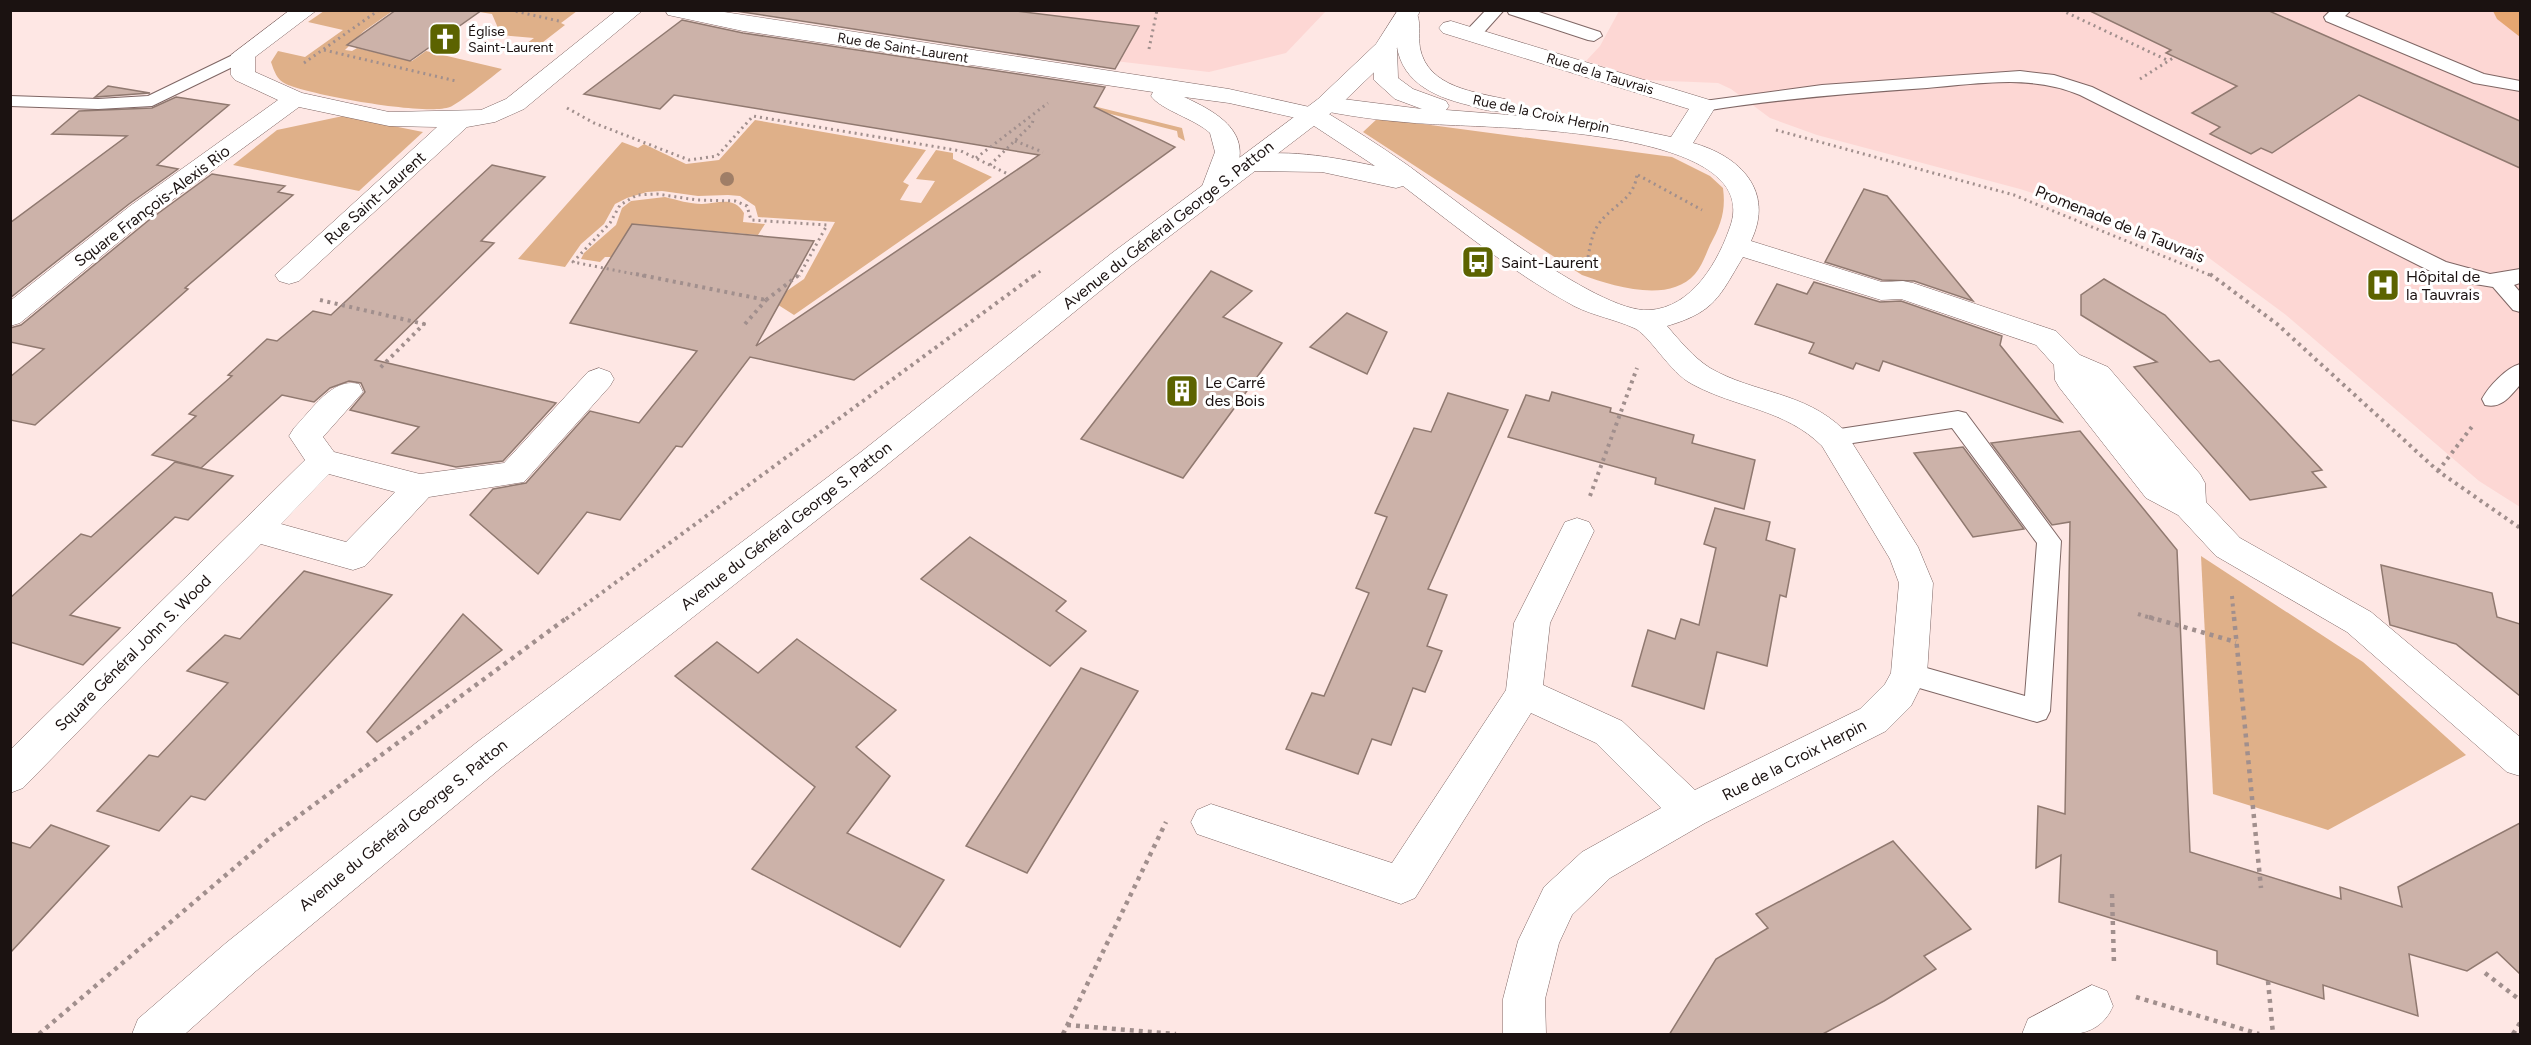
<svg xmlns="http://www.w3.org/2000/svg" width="2531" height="1045" font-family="Figtree,sans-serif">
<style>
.built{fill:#fdd7d4}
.green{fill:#dfb089}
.forest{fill:#e6a671}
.building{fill:#ccb2a9;stroke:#907970;stroke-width:1.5}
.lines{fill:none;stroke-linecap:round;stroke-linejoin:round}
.lane-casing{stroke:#7f6664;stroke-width:2}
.street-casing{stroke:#7f6664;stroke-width:1}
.secondary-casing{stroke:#7f6664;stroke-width:1}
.primary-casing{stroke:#7f6664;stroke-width:1}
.path-far2{stroke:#a18f8d;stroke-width:3;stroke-dasharray:2 4;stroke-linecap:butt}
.path-far1{stroke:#a18f8d;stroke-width:4;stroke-dasharray:3 4.5;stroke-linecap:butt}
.path{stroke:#a18f8d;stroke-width:4.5;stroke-dasharray:4 5;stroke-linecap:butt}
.lane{fill:#fff;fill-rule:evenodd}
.street{fill:#fff;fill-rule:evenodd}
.secondary{fill:#fff;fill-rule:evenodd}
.primary{fill:#fff;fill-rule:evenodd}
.tree{fill:#9f7e67}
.labels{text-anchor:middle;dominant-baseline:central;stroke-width:6;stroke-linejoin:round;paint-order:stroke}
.far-poi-label{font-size:14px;fill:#1b1211;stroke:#fff;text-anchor:start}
.far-street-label{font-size:14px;fill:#1b1211;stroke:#fff}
.street-label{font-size:16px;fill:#1b1211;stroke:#fff}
.poi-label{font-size:16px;fill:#1b1211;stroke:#fff;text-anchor:start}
</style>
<rect width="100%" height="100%" fill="#fee7e4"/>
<g class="built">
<path d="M780,11H1326L1286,53L1209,72L1055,54Z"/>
<path d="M1619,11H2520V507L2479,481L2286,315L2205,255L2124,222L2020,189L1817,135L1770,118L1731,89L1718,83L1644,80L1586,61L1600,46Z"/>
</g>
<g class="green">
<path d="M394,10L364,31L345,50L352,51L357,48L412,61L426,51L502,69C492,77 458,104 450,107C426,116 310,95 286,84C277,80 274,71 271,62L278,51L305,57L343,30L308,22L324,11Z"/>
<path d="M473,11H577L561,23L565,25L538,46L527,43L534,38L501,35L492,14Z"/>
<path d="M1065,99L1182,128L1185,141L1178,137L1177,131L1095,110Z"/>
<path d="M343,116L423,132L359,191L233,165L277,130Z"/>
<path d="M1378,118L1672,157L1710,176L1723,188C1726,211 1721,225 1710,245C1706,254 1702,266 1695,274C1669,304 1613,286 1582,275L1363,132Z"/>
<path d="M755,120L926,150L903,182L909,185L900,200L921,203L935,181L916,179L936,150L953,153V159L992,177L794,315L772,301L804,279L835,222L758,217L755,206L740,196L728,195L698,196L662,191L647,192L627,198L615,204L604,224L581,244L565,267L518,259L622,142L638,148L644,144L686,164L719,160Z"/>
<path d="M665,197C677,200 690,204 702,204C719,203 734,196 744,213L743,222L765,224L758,235L632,224L611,257H605L600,262L581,259L584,253L616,225L622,208L631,201Z"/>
<path d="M2201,556L2363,662L2466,755L2328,830L2213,794Z"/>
</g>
<path class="forest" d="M2493,11H2520V37L2497,19Z"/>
<g class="building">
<path d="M396,10H482L410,61L347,45Z"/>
<path d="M729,10H1007L1139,26L1115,69Z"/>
<path d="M2088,10H2267L2520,121V168L2359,95L2272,153L2261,148L2251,154L2210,134L2220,127L2192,113L2237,86L2166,53L2171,50Z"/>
<path d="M682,20L743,33L1105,87L1094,107L1175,147L854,380L750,357L682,447L676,446L620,520L587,512L538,574L470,515L493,489L526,483L590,411L639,423L697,351L570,323L632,224L814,241L756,346L1039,155L674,95L660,109L584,94Z"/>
<path d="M108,86L150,93L95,97Z"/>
<path d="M176,97L229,105L157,165L178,169L129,204L10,298V223L127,136L52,134L79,111L152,108Z"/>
<path d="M492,165L545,177L481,241L494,243L375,360L556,403L503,461L456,467L392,453L419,427L350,410L365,392L361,383L349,381L330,388L314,402L282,395L201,468L152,455L196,416L189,414L232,376L228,375L267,339L277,341L313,311L331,315Z"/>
<path d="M212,174L285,186L278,192L293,195L185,288L188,289L35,425L10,420V377L44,349L10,342V328L21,325L149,220Z"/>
<path d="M1864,189L1887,196L1973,301L1914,281L1882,280L1825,262Z"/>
<path d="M1211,271L1252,291L1223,317L1282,343L1183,478L1081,439Z"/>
<path d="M2104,279L2165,315L2210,362L2219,360L2322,470L2312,472L2326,487L2250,500L2134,367L2157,362L2081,315V295Z"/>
<path d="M1814,282L1880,302L1901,301L2002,336L2000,345L2062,422L1883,361L1879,371L1856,363L1853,369L1809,353L1814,343L1755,324L1777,284L1807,294Z"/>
<path d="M1347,313L1387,332L1367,374L1310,347Z"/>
<path d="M1552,392L1611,408L1610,412L1694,435L1692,443L1755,460L1744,509L1655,484L1656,478L1508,437L1526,395L1549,401Z"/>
<path d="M1448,393L1508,410L1428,589L1447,595L1427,646L1442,651L1425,692L1413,688L1391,745L1372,739L1358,774L1286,749L1312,693L1324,696L1369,593L1356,588L1387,517L1375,513L1414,428L1431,432Z"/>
<path d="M2080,431L2177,550L2190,852L2341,899L2340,887L2402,907L2398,887L2520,823V974L2497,952L2467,971L2409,954L2418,1016L2323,985L2324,999L2217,964V951L2059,902L2061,855L2036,868L2038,806L2065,814L2070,522L2052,525L1991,443Z"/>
<path d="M1963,447L2024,529L1973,537L1914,453Z"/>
<path d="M175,462L233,476L188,520L175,517L70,615L120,628L83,665L10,642V598L81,534L91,537Z"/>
<path d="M1715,508L1770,522L1766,540L1795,549L1786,597L1780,595L1767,666L1717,652L1704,709L1632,686L1648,630L1675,639L1681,619L1699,625L1716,548L1704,544Z"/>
<path d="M970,537L1066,601L1056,611L1086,631L1050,666L921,579Z"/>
<path d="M2381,565L2492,593L2497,617L2520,624V696L2456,644L2390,625Z"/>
<path d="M304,571L392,595L205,800L191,796L159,831L97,811L149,755L158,757L228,683L187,671L225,635L240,639Z"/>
<path d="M463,614L502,650L377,742L367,732Z"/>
<path d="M797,639L896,710L856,747L890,776L847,833L944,880L900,947L752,869L815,787L675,676L717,642L758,673Z"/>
<path d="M1081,668L1138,691L1027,873L966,846Z"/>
<path d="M51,825L109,846L10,953V842L30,848Z"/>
<path d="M1893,841L1971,929L1924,956L1936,969L1884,1001L1821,1035H1669L1716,959L1768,928L1756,914Z"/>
</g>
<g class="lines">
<g class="lane-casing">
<g id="lane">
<path d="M1486,10H1504L1478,39H1466L1464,35L1466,31Z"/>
<path d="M1507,10H1533L1600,32L1602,36L1594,41L1588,40L1509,14Z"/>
<path d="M2331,10H2351L2345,16L2484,74L2520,81V91L2474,83L2326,21L2324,17Z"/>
<path d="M243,50L252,55L249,59L152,106L98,109L10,106V96L98,99L148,96Z"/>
<path d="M2020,71L2054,75L2092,87L2446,262L2490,274L2520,269V283L2514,285L2520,292V312L2513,310L2493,287L2469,283L2432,272L2080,95C2031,74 1978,84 1927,88C1852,93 1778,99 1704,111L1695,106L1704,101L1822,85Z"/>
<path d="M2520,364V385C2510,396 2502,409 2485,405L2482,399C2489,386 2506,368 2520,364Z"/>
<path d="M1958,411L1966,413L2061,541L2050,711L2046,719L2037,722L1909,685L1900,682L1896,674L1900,666L1909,663L2025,696L2037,543L1952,428L1833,446L1825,444L1822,438L1825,432L1833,430Z"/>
</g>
</g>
<g class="street-casing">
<g id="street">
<path d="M290,10H317L255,57V72L302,93L389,112L481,110L506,99L617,10H643L524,109L495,122L467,127L299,281L289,284L279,281L275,275L437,127L389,126L299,107L148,218L20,323L10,326V301L130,206L278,100L235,80L231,75V55Z"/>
<path d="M1399,10H1415C1422,20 1418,36 1420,48C1428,88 1476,92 1509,100L1512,105L1509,110C1495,114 1481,109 1468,105C1431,96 1398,80 1396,38C1395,29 1394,18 1399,10Z"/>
<path d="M1451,21L1713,101L1716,106L1693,143C1740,156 1775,191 1751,241L1882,282L1903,281L1913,283L2056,331L2080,355L2108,367L2200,474L2205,483L2206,502L2240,538L2371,612L2520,737V776L2507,772L2347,632L2216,556L2178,515L2146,498L2059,387L2055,380L2054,365L2036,345L1901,299L1881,300L1743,257C1719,297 1715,312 1667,326C1680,341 1693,357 1710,368C1755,394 1804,391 1844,430L1918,547L1933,583L1927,674L1911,706L1886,731L1705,823L1610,878L1572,915L1559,943L1545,999L1546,1034H1503V999L1518,941L1544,887L1582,852L1661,808L1596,743L1531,713L1415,898L1401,904L1197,834L1191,822L1197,810L1211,804L1392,863L1506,690L1514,623L1565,522L1577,518L1589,522L1594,531L1550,623L1543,685L1622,721L1695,790L1860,709L1885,684L1891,673L1899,583L1890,559L1822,446C1785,409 1736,408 1692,384C1670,373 1648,333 1634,328C1614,319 1594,316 1574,306C1513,273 1458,228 1403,186L1396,188L1322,172L1247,171L1238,168L1234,163L1238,158C1280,147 1333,157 1375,166L1305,120L1302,115L1305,110L1318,109L1315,104L1318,99L1327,97L1422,109L1395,99L1374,80L1373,49L1377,44H1393L1397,49L1398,78L1413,89L1446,101L1449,106L1446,110L1600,122L1671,137L1689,109L1443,33L1439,28L1443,23ZM1324,111C1359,118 1395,122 1430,124C1486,128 1761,126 1731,224C1719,261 1692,308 1649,310C1597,314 1452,197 1406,164C1379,145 1352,128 1324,111Z"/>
<path d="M599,368L610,372L614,379L610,386L524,482L429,497L365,566L353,570L261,544L23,788L10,793V750L305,460L289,436L294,428C311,411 332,377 359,384L363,392L323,437L334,452L420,474L504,463L588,372ZM329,474L395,492L346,542L281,524Z"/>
<path d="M2092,985L2107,991L2113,1006C2097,1044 2056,1034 2022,1034L2028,1019Z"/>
</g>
</g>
<g class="secondary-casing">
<path id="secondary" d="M665,10H711L1229,89L1323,110L1326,115L1323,120L1314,122L1229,103L1184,97C1233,119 1259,143 1223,195L1214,197L1205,195L1201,189L1215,152L1210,133C1195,119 1161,110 1151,96L1153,92L743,31L668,15Z"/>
</g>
<g class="primary-casing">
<path id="primary" d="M1398,10H1421L1393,54L1336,109L1132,265L883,468L502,767L256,971L185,1034H132L138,1019L226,943L476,743L861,452L1112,253L1318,99L1376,44Z"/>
</g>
<g class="path-far2">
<path d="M510,10L559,21"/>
<path d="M2061,10L2169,61"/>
<path d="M1149,49L1157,10"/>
<path d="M324,50L456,81"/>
<path d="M304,63L379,10"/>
<path d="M2140,79L2173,58"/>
<path d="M567,108L594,123L689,160L717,156L753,116L961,151L1010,175"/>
<path d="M1776,130L2014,195L2212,276"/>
<path d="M1015,141L1043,152"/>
<path d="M976,158L1048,103"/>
<path d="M990,165L1032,124L1034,117"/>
<path d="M1638,175L1702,210"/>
<path d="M1588,257C1590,246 1592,234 1598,225C1612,204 1636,200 1637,172"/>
<path d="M644,276L573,262L610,223L620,205L637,195L657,194L697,200L735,201L747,206L751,220L827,225L799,276"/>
<path d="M1034,276L1043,269"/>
</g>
<g class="path-far1">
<path d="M636,274L766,300"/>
<path d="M2210,274L2277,324L2438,471L2520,528"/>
<path d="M320,300L424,324L379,369"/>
<path d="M766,300L800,274"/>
<path d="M745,324L766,300"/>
<path d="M2438,471L2474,424"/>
<path d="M1590,496L1637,368"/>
<path d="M2232,596L2234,619"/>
<path d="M2138,614L2154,619"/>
<path d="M566,619L1036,274"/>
</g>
<g class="path">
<path d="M2149,617L2236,642"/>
<path d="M2234,617L2261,888"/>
<path d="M2112,894L2114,964"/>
<path d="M2485,973L2520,1000"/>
<path d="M2268,981L2273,1034"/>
<path d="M2136,997L2259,1034"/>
<path d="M1067,1025L1176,1034"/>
<path d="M39,1034L273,835L568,617"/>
<path d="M1063,1034L1166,822"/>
<path d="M2513,1034L2520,1023"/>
</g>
<use href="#lane" class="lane"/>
<use href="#street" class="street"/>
<use href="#secondary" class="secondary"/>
<use href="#primary" class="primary"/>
</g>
<circle class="tree" cx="727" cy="179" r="7"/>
<defs>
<g id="church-square" transform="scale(1.725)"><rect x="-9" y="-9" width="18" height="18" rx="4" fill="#5c6300" stroke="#fff"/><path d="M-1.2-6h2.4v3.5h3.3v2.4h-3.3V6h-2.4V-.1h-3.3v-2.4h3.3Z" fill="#fff"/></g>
<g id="bus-square" transform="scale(1.725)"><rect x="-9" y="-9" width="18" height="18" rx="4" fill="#5c6300" stroke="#fff"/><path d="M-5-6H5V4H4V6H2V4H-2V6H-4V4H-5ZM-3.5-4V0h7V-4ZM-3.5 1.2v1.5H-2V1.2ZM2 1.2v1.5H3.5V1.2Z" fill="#fff"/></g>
<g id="hospital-square" transform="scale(1.725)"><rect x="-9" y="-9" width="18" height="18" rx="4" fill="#5c6300" stroke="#fff"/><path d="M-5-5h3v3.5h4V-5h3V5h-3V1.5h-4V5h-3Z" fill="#fff"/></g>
<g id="building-square" transform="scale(1.725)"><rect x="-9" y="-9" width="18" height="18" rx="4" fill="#5c6300" stroke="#fff"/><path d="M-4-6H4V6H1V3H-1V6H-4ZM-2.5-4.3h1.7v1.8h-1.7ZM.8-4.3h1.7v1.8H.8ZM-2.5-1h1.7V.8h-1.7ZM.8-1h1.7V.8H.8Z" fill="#fff"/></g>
</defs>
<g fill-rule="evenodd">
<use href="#church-square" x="445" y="39"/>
<use href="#bus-square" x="1478" y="262"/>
<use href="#hospital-square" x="2383" y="285"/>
<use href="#building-square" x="1182" y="391"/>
</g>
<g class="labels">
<g class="far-poi-label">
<text x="468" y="31">Église<tspan x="468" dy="16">Saint-Laurent</tspan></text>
</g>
<g class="far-street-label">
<text transform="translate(903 48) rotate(9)">Rue de Saint-Laurent</text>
<text transform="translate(1600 74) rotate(17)">Rue de la Tauvrais</text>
<text transform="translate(1541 114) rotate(12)">Rue de la Croix Herpin</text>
</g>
<g class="street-label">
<text transform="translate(375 198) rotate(-42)">Rue Saint-Laurent</text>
<text transform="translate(152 206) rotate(-37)">Square François-Alexis Rio</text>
<text transform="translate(2120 224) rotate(22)">Promenade de la Tauvrais</text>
<text transform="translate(1168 225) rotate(-38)">Avenue du Général George S. Patton</text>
<text transform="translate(786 526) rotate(-38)">Avenue du Général George S. Patton</text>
<text transform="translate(133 653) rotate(-45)">Square Général John S. Wood</text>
<text transform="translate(1794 760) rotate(-27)">Rue de la Croix Herpin</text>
<text transform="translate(403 825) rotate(-39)">Avenue du Général George S. Patton</text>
</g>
<g class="poi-label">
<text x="1501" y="262">Saint-Laurent</text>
<text x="2406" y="276">Hôpital de<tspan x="2406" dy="18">la Tauvrais</tspan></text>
<text x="1205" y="382">Le Carré<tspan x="1205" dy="18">des Bois</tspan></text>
</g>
</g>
<rect width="2531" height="1045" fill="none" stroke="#1b1211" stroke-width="24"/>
</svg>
